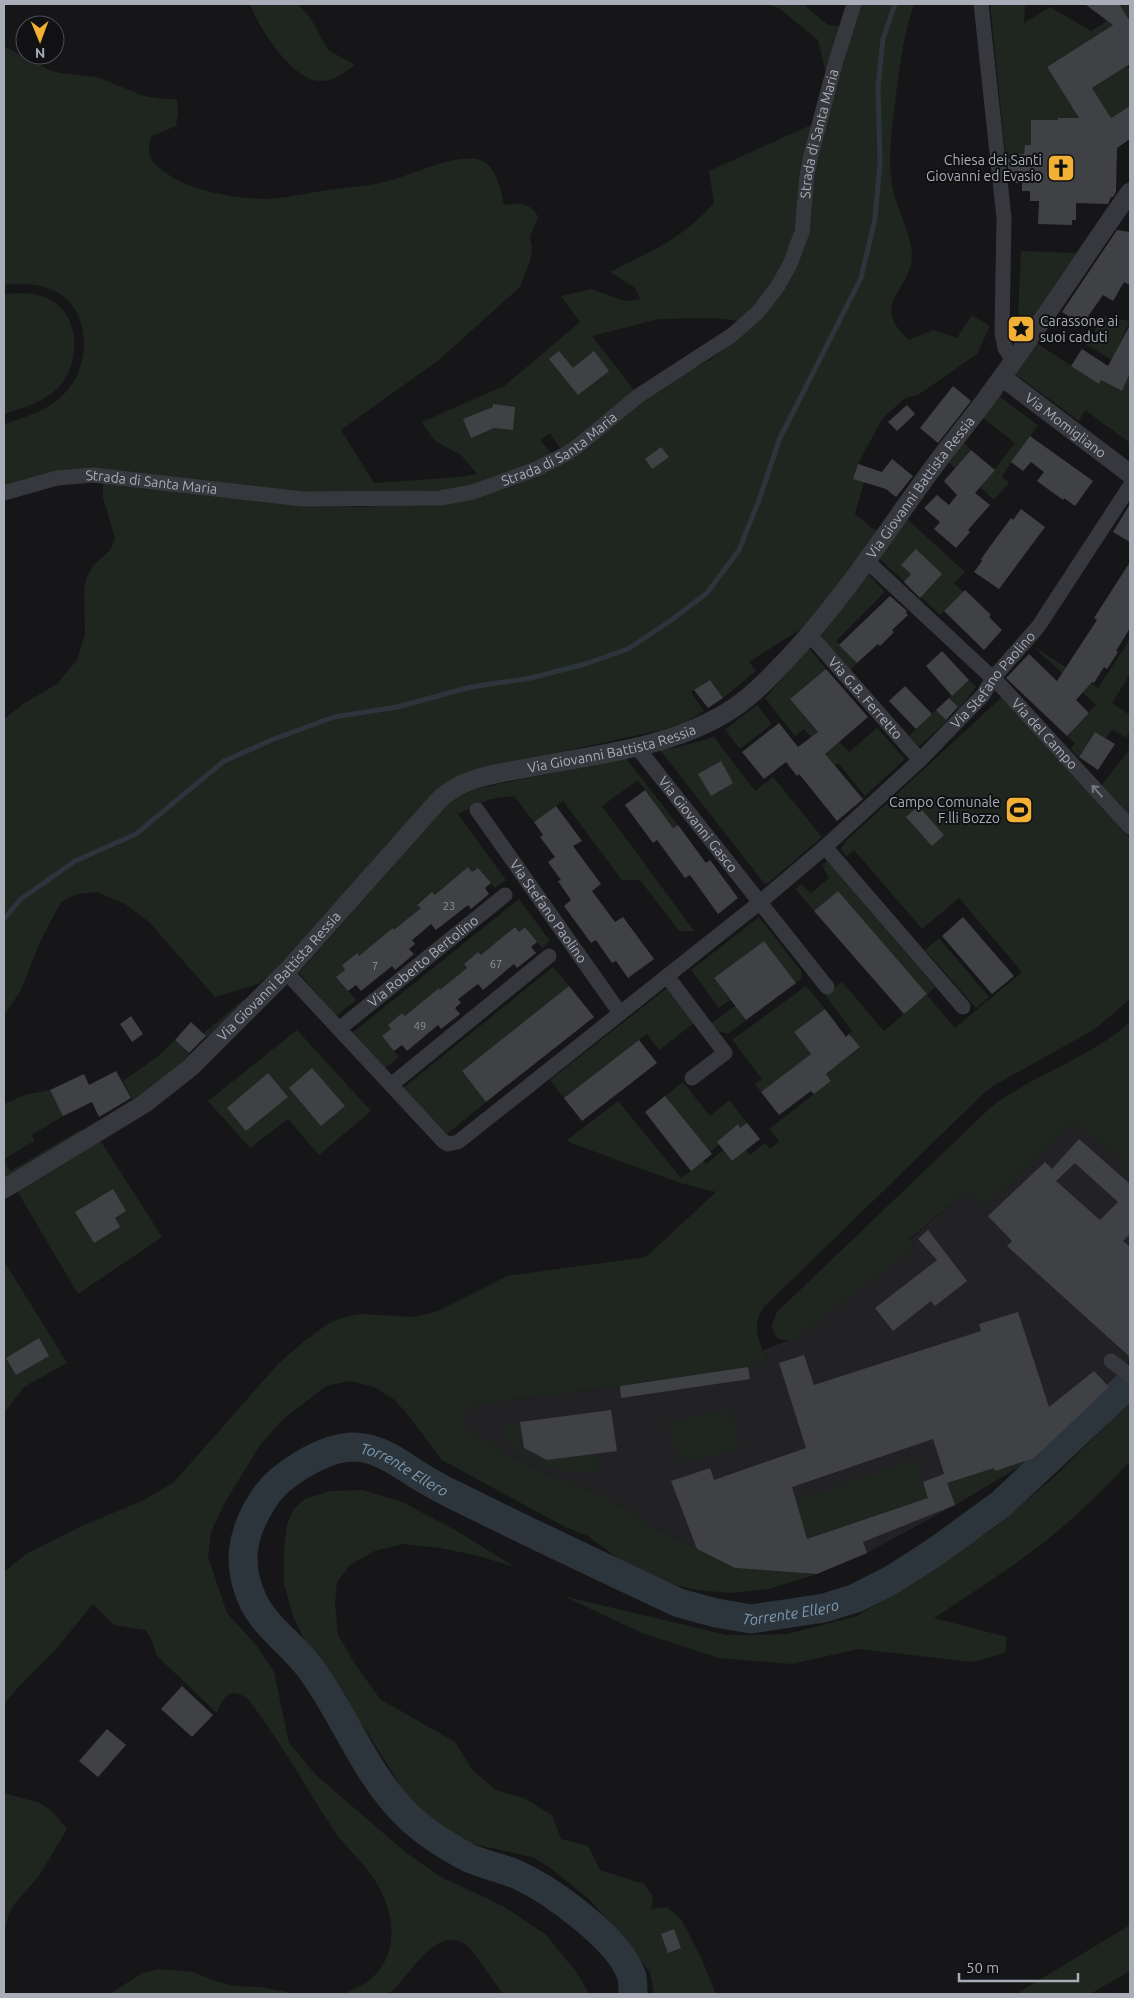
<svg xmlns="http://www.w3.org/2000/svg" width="1134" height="1998" font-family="Ubuntu,sans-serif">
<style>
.built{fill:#222225}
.green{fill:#1e261f}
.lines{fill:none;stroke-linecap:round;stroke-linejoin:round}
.stream{stroke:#2c353c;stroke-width:5}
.river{stroke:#2c353c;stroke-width:29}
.building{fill:#404145;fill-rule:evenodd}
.minor{stroke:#37383d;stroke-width:15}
.tertiary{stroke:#37383d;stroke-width:19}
.oneway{stroke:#757881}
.labels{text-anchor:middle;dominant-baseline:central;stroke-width:4;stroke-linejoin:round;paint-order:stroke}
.number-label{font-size:11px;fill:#8e929b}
.street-label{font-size:14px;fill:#a8adb8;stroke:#111113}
.poi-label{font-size:14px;fill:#a8adb8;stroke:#111113;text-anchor:end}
.water-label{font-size:15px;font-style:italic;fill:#7f9bb3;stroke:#111113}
</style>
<rect width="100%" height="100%" fill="#161618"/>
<path class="built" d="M1130,1100V1360L1109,1387L1034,1458L955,1505L867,1553L817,1574L735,1568L650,1525L606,1497L558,1478L513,1457L465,1429L462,1419L467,1409L476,1404L620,1386L748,1367L767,1360L763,1350L798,1337L914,1246L909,1241L967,1190L983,1207L1075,1121Z"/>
<g class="green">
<path d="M250,4H298L311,19L328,50L355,65C344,72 335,81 321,81C293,82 258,27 250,4Z"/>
<path d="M766,4H803L828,25L840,26L826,74L818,40L779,8Z"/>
<path d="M860,4H914C903,37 899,70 895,104C891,134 887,164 894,194C899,214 912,235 912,256C911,291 868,304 909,340L933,330L957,338L972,315L990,326L977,354L918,395L905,398L882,419L858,464L853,478L864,482L855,514L877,532L807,625L749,662L756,671L723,698L710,680L691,692L704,711L688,721L661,730L478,770L448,782L429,798L272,973L258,984L215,997L149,922L125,904L97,892L77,894L61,902L41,940L20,992L4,1015V719L23,704L57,684L77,660L85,634L84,588L87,576L93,566L111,549L115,538L103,498V482L256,501L313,505L357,507L433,504L461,500L611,425L659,389L711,359L738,338L797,265L804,248L809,231L814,179L821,143Z"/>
<path d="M990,4H1025L1024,23L1050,7L1091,31L1107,21L1121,4H1130V21L1127,16L1047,67L1092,138L1073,123V118H1058V123L1024,150V154H1015L1006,161Z"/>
<path d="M4,46L49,70L60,73L97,77L144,96L163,99H177L178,113L176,126L152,136C144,156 152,163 169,175C192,192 251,202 279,198C296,196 312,192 328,190C349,187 372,186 392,180C417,173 456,153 480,160C497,166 501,190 504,205C518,203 531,202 538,217L530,237L532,248L530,261L520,287L439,360L341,430L374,483L459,477L477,474L461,455L435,441L422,422L504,386L580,322L561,296L591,289L625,301L640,299L635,288L610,272C649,253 686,236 714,203L709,171L813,124L793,238L774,280L763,297L739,321L714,318L659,319L592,336L634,390L562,451L550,433L540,440L553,455L458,490L304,494L103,469L4,486V424C27,417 55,408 70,387C90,361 90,313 60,294C44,284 22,282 4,285Z"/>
<path d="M1127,66L1130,70V106L1111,118L1092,88Z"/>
<path d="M1021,251L1076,253L1017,340Z"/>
<path d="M4,294C18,293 36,292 49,299C81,315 81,363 59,387C45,402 22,408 4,414Z"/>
<path d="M1104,316L1130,321L1112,360L1086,344Z"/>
<path d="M1035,342L1099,384L1101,380L1122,391L1130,373V443L1085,410L1079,421L1014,373Z"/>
<path d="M999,396L1038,425L1002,476L1009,483L994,500L980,487L1015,443L983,418Z"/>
<path d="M964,443L971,450L955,468L948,462Z"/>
<path d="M907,519L965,572L954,583L963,592L940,615L878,557Z"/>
<path d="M867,573L885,592L836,641L857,663L850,670L821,636Z"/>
<path d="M1130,639V674L1112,703L1130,715V731L1126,738L1112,729L1106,738L1095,732L1078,757L1071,749L1075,743L1067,736L1096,705L1033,646L1098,688Z"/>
<path d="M809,648L826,669L790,699L831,748L839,742L849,752L877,728L905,759L865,796L838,763L835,766L804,729L795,736L765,698Z"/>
<path d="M969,680L976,687L959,709L949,698Z"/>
<path d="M1002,697L1130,838V999L1095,1029L993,1086L984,1093L765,1306C750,1325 759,1341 767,1360L748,1367L619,1386L476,1404C465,1410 462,1416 465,1429L513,1457L558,1478L606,1497L650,1525L735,1568L817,1574L769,1589L731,1593L696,1590L667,1583L620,1560L588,1536L565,1527L442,1460L412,1420L395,1400L374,1387L350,1381L326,1386L281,1421L260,1445L224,1504L211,1532L208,1557L227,1613L256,1645L274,1672L289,1743L316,1775L405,1852L441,1877L503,1906L546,1935L577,1973L589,1994H503L471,1949C437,1917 411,1978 388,1994H343C351,1990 360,1987 367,1982C404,1954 394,1906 370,1873C358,1857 342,1844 331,1826C304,1784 279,1739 248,1699C231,1687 223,1695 217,1713L156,1655L153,1643L146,1630L114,1625L93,1604L57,1648L13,1693L4,1705V1572L26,1554L84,1525L142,1501L174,1482L279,1363L307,1339L329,1323L345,1317L361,1314L414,1317L438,1311L507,1276L646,1257L716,1192L680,1183L566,1141L618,1101L681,1178L703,1161L706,1164L723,1150L732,1161L746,1150L750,1155L765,1143L770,1149L779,1141L769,1129L831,1081L826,1074L860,1048L849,1034L852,1031L825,995L842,982L884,1031L926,995L838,891L814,911L795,889L801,884L811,893L829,878L822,866L827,861L935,987L927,995L955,1028L1022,972L959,898L922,929L854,850L846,857L841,849L846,841Z"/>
<path d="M757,705L772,724L740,749L725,730Z"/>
<path d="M936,710L947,721L919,746L909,736Z"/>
<path d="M714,737L755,791L773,777L822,837L768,883H764L660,750L679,747Z"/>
<path d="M1130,749V814L1129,815L1100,787Z"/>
<path d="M625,757L678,825L673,828L638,780L602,806L694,931H679L640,880H622L563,801L534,822L514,796L490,799L458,814L506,880L495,888L478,868L472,872L468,868L435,897L432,893L417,904L421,908L412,916L424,931L412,940L403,929L360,957L356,953L342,965L345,970L336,977L356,1000L336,1016L299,973L437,815L454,799L476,789Z"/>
<path d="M519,899L550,941L542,948L525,927L519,932L515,927L482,956L478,952L464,964L467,968L458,975L470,990L458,1000L443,993L439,988L406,1017L402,1013L388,1025L391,1029L382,1036L399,1057L384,1069L352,1033Z"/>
<path d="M759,917L801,971L802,978L796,983L764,941L714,978L730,1000L719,1008L691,970Z"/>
<path d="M939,938L989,997L976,1008L925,950Z"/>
<path d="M553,967L569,986L462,1071L486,1102L447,1134L403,1088Z"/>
<path d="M806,986L825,1009L794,1032L811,1054L761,1092L755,1084L762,1079L732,1040Z"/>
<path d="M667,988L694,1023L659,1050L647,1034L564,1098L550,1080Z"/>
<path d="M243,1000H246L207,1037L203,1034Z"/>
<path d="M735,1006L746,1020L728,1034L718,1031L712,1023Z"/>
<path d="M1130,1022V1166L1075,1121L983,1208L967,1190L909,1240L914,1247L798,1337C786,1344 773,1340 772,1325L777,1312L990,1108C1033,1074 1089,1059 1130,1022Z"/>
<path d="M297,1030L371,1111L319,1155L288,1119L250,1148L208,1101Z"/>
<path d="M175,1040L190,1055L133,1101L123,1081L157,1057Z"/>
<path d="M683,1082L710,1116L729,1100L747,1123L740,1128L737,1125L725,1135L727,1138L710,1152L665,1096Z"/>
<path d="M50,1090L63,1116L32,1135L34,1141L4,1159V1104L25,1095Z"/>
<path d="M80,1130L83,1134L4,1180V1160L10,1171Z"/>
<path d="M100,1140L162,1237L78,1294L16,1189Z"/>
<path d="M4,1261L67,1363L24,1387L4,1413Z"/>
<path d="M1130,1402V1461C1108,1485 1084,1509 1059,1530C1020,1563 976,1590 934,1618L1007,1637L1005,1653L972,1662L859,1649L791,1664L719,1658L642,1633L563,1596L727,1635L787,1634L857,1616L894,1593L931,1567L994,1528L1052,1479Z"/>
<path d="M730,1409L739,1449L679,1463L669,1422Z"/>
<path d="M520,1422L524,1448L547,1460L596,1454L598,1471C586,1471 572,1472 560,1469C542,1465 491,1448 506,1424Z"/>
<path d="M982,1432L995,1471L1034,1458L955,1505L947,1483L974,1474Z"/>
<path d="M915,1460L928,1498L807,1539L795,1501Z"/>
<path d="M363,1490L402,1502L457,1531L515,1567L475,1555L439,1548L403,1544L375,1551L350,1565L337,1582L335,1603L338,1635L355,1664L380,1699L455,1742L473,1771L496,1790L524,1798L552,1815L561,1839L588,1846L600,1870L644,1884L653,1897L651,1909L667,1907L681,1919L702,1960L716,1994H654L650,1972L622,1937L590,1900L549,1867L532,1857L469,1843L443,1831L422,1816L404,1792L366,1730L340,1696L310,1652L293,1616L284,1584V1549L287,1525L293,1510L305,1499L331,1491Z"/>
<path d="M4,1793L40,1803L52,1811L67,1829L39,1876L15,1903L9,1914L4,1932Z"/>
<path d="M1130,1925V1971L1090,1994H1016Z"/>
<path d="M159,1969L193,1972L215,1981L234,1986L261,1987L296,1994H110L142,1973Z"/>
</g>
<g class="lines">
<path class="stream" d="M4,919L21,899L75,861L136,834L224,761L274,739L334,717L397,707L471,687L531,678L585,664L628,649L670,621L707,593L739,550L759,500L780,438L861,278L875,219L880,163L878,86L883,39L895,4"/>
<path class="river" id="s1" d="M633,1994C633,1989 633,1982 632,1977C621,1940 552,1891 518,1875C502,1868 485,1865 469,1858C448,1847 425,1833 408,1816C365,1775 345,1715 310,1668C293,1645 267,1628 254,1603C236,1566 241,1534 263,1500C278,1475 324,1447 354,1447C379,1448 396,1461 416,1474C429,1482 443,1490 456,1496C530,1533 605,1568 679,1603L716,1613L751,1619L824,1608L856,1598L893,1579L935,1552L1001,1504L1130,1383"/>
</g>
<g class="building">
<path d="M1085,4H1119L1130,21V64L1092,88L1111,118L1130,106V139L1117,148L1116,192L1113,197H1111L1108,204L1076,203V220H1072V225L1038,224L1039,201H1030V191H1022V183H1013L1009,179L1007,160L1015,154H1024L1025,145H1031V120H1058V118H1079L1047,67L1113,25Z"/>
<path d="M1117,230L1130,232V285L1124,282L1113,301L1103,295L1082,325L1062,312Z"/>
<path d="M1130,325V373L1122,391L1101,380L1099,384L1071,366L1082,349L1108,366Z"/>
<path d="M559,351L573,368L594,351L609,371L578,395L549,359Z"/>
<path d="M953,386L971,401L938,443L920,428Z"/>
<path d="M493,404L515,407L513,430L494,428L471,438L463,419L493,407Z"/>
<path d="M907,405L915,414L897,431L888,422Z"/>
<path d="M1030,436L1093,481L1075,506L1064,498L1063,500L1037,481L1044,472L1031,462L1023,471L1011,462Z"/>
<path d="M661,447L669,457L652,469L645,459Z"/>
<path d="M971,450L995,470L975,493L990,505L968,530L970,532L956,548L934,529L940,522L924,508L937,495L949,505L957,495L944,481Z"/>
<path d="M892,459L913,476L896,497L886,489L853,479L858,464L882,472Z"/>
<path d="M1130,504V542L1113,532Z"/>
<path d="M1021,509L1045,527L999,589L974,572L982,561L981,559L997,537L1011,518L1013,520Z"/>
<path d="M916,549L942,574L920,598L904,582L911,574L901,565Z"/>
<path d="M1130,562V628L1116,651L1118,652L1107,669L1104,667L1094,683L1092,682L1076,700L1089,713L1067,736L1006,678L1029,654L1057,681L1097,620L1094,618Z"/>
<path d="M965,590L991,615L989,617L1002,630L984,650L944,611Z"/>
<path d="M890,596L907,611L906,613L908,615L892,630L894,632L880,646L878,644L857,663L839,645Z"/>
<path d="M942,651L969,680L952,696L926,666Z"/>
<path d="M826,669L868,717L825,754L863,799L837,821L799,774L797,776L786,762L764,779L742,752L779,723L798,747L818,732L790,699Z"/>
<path d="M710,680L723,698L708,708L694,690Z"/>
<path d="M905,686L932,714L916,729L889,701Z"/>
<path d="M949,698L958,707L946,720L936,710Z"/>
<path d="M1095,732L1115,744L1098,770L1079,757Z"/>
<path d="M721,761L733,783L711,796L698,774Z"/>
<path d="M645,790L673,828L678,825L706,863L710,860L738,898L718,914L690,875L685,878L657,840L653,843L625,805Z"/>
<path d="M556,806L582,841L573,846L601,884L592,891L615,922L623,917L654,959L628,978L616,961L612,963L596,940L591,943L564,906L571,900L558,881L561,880L548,862L555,857L540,837L543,835L534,822Z"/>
<path d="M918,806L944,835L932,846L906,817Z"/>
<path d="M468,867L472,872L478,868L491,883L485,888L489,894L471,909L468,905L436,930L431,924L412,940L415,944L409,949L414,954L395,970L392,966L361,991L356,985L348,991L336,977L345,970L342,965L357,953L359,956L393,928L394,930L421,908L417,905L432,892L435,895Z"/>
<path d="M838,891L927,994L904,1014L814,911Z"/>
<path d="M963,917L1014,976L992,994L942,936Z"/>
<path d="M515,927L519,932L525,927L537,942L531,947L536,953L517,968L514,964L483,990L478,984L458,999L461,1003L455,1008L460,1014L441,1029L438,1025L407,1051L402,1045L394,1051L382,1036L391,1029L388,1025L402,1013L405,1016L439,988L440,990L467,968L464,964L478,952L481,955Z"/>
<path d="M764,941L796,983L746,1020L714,978Z"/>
<path d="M569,986L594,1017L486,1102L462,1071Z"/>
<path d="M825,1009L846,1037L849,1034L860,1047L826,1074L831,1081L814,1094L811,1091L779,1115L761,1092L811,1054L794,1032Z"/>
<path d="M131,1016L143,1034L132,1042L120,1024Z"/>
<path d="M191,1022L206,1036L189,1053L175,1040Z"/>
<path d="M639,1040L657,1063L582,1121L564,1098Z"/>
<path d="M312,1068L345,1106L321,1126L289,1088Z"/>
<path d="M116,1071L131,1098L99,1117L92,1102L63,1116L50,1090L84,1074L89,1085Z"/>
<path d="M268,1073L288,1097L246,1131L227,1108Z"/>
<path d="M665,1096L712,1154L691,1171L645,1112Z"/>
<path d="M747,1123L760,1139L732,1161L717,1142L738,1124L740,1128Z"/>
<path d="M1079,1139L1130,1184V1234L1123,1241L1130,1247V1357L1007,1246L1012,1241L988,1216L1045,1162L1052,1169ZM1075,1163L1118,1202L1100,1220L1056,1181Z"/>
<path d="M113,1189L126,1211L115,1218L120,1227L94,1243L75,1212Z"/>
<path d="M928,1230L967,1281L935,1306L931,1301L893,1331L875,1308L937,1260L918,1239Z"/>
<path d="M1018,1312L1049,1407L1094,1371L1109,1387L1034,1458L995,1471L994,1468L947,1483L933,1439L792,1487L807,1539L928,1498L923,1482L944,1474L955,1505L863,1542L867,1553L817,1574L735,1568L697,1549L671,1481L710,1468L714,1480L806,1448L779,1363L804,1355L814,1385L981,1331L979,1324Z"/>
<path d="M39,1338L49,1356L16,1375L6,1358Z"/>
<path d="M748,1367L750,1379L621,1398L620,1386Z"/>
<path d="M611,1410L617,1451L547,1460L524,1448L520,1422Z"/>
<path d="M182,1686L213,1715L192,1737L161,1709Z"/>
<path d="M107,1729L126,1745L98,1777L79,1761Z"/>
<path d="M674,1929L681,1948L668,1953L661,1934Z"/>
</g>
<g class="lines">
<g class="minor">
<path d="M981,4L1004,218L1002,333L1005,348L1013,361"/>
<path id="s2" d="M4,493L57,478L93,475L303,499L440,498L473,492L536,469L566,454L579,445L638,396L732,335L758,312L778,286L790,264L802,232L807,176L811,155L836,61L854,4"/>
<path id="s3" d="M867,561L1001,686L1130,827"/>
<path id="s4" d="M810,635L920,760"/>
<path id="s5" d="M636,746L827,987"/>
<path id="s6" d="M477,810L620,1013"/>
<path d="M825,847L963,1007"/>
<path id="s7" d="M286,972L443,1141L448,1144L458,1142L759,903L825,847L920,760L983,695L993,678L1038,627L1130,486"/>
<path d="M667,976L725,1053L692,1078"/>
<path id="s8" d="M339,1029L505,895"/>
<path d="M391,1085L549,956"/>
<path d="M1111,1361L1130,1375"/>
</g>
<g class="tertiary">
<path id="s9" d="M1002,377L1130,474"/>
<path id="s10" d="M4,1189L144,1104L191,1067L286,972L439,800C463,776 502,773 533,767C597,754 667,748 724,714C750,699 769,678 789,657C841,601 883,537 927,476C946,449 967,425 986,399C1036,332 1082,260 1130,192"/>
</g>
</g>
<defs><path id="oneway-shaft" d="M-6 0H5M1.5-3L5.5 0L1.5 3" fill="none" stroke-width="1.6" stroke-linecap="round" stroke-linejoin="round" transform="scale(1.25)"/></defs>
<use class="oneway" href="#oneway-shaft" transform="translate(1097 791) rotate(-132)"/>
<defs>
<g id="church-square" transform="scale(1.4375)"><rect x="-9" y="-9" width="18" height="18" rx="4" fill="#f2b134" stroke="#111113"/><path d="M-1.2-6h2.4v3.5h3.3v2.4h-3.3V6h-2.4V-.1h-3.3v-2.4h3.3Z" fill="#111"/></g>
<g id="sight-square" transform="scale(1.4375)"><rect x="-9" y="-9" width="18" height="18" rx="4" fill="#f2b134" stroke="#111113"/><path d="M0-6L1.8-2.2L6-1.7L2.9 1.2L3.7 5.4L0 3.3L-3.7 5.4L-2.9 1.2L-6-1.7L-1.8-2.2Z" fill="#111"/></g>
<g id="stadium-square" transform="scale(1.4375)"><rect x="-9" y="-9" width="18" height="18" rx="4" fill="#f2b134" stroke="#111113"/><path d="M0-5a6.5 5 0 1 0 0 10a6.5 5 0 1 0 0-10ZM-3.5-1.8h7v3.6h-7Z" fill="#111"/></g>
</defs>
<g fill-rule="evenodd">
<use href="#church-square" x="1061" y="168"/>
<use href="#sight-square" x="1021" y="329"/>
<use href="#stadium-square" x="1019" y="810"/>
</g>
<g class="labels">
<g class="number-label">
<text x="449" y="906">23</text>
<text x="496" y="964">67</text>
<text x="375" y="966">7</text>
<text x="420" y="1026">49</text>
</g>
<g class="street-label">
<text stroke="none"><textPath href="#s2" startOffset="1005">Strada di Santa Maria</textPath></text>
<text stroke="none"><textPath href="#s9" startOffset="80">Via Momigliano</textPath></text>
<text stroke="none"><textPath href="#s2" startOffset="570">Strada di Santa Maria</textPath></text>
<text stroke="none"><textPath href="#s2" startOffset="150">Strada di Santa Maria</textPath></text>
<text stroke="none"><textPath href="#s10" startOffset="1190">Via Giovanni Battista Ressia</textPath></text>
<text stroke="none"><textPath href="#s7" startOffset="955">Via Stefano Paolino</textPath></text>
<text stroke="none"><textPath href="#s4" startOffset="84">Via G.B. Ferretto</textPath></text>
<text stroke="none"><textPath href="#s3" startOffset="248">Via del Campo</textPath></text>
<text stroke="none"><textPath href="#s10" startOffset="770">Via Giovanni Battista Ressia</textPath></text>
<text stroke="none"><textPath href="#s5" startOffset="100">Via Giovanni Gasco</textPath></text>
<text stroke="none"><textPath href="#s6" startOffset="124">Via Stefano Paolino</textPath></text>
<text stroke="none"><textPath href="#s8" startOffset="108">Via Roberto Bertolino</textPath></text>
<text stroke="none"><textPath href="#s10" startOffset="350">Via Giovanni Battista Ressia</textPath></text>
</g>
<g class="poi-label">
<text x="1042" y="160">Chiesa dei Santi<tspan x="1042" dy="16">Giovanni ed Evasio</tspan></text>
<text x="1040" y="321" text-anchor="start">Carassone ai<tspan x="1040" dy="16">suoi caduti</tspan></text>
<text x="1000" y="802">Campo Comunale<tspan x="1000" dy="16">F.lli Bozzo</tspan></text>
</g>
<g class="water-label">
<text stroke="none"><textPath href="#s1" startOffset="836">Torrente Ellero</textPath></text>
<text stroke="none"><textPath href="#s1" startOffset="1256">Torrente Ellero</textPath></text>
</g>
</g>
<rect width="1134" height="1998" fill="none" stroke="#a8adb8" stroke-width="10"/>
<g transform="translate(40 40) rotate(179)"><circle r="24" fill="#111113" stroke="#4d4f55"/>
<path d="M0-4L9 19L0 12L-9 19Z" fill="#f2b134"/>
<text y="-8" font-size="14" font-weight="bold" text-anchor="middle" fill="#a8adb8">N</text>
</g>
<path d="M959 1973v8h119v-8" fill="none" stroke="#a8adb8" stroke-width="2.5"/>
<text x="966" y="1973" font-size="15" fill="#a8adb8" stroke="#111113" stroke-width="4" paint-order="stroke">50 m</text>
</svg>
